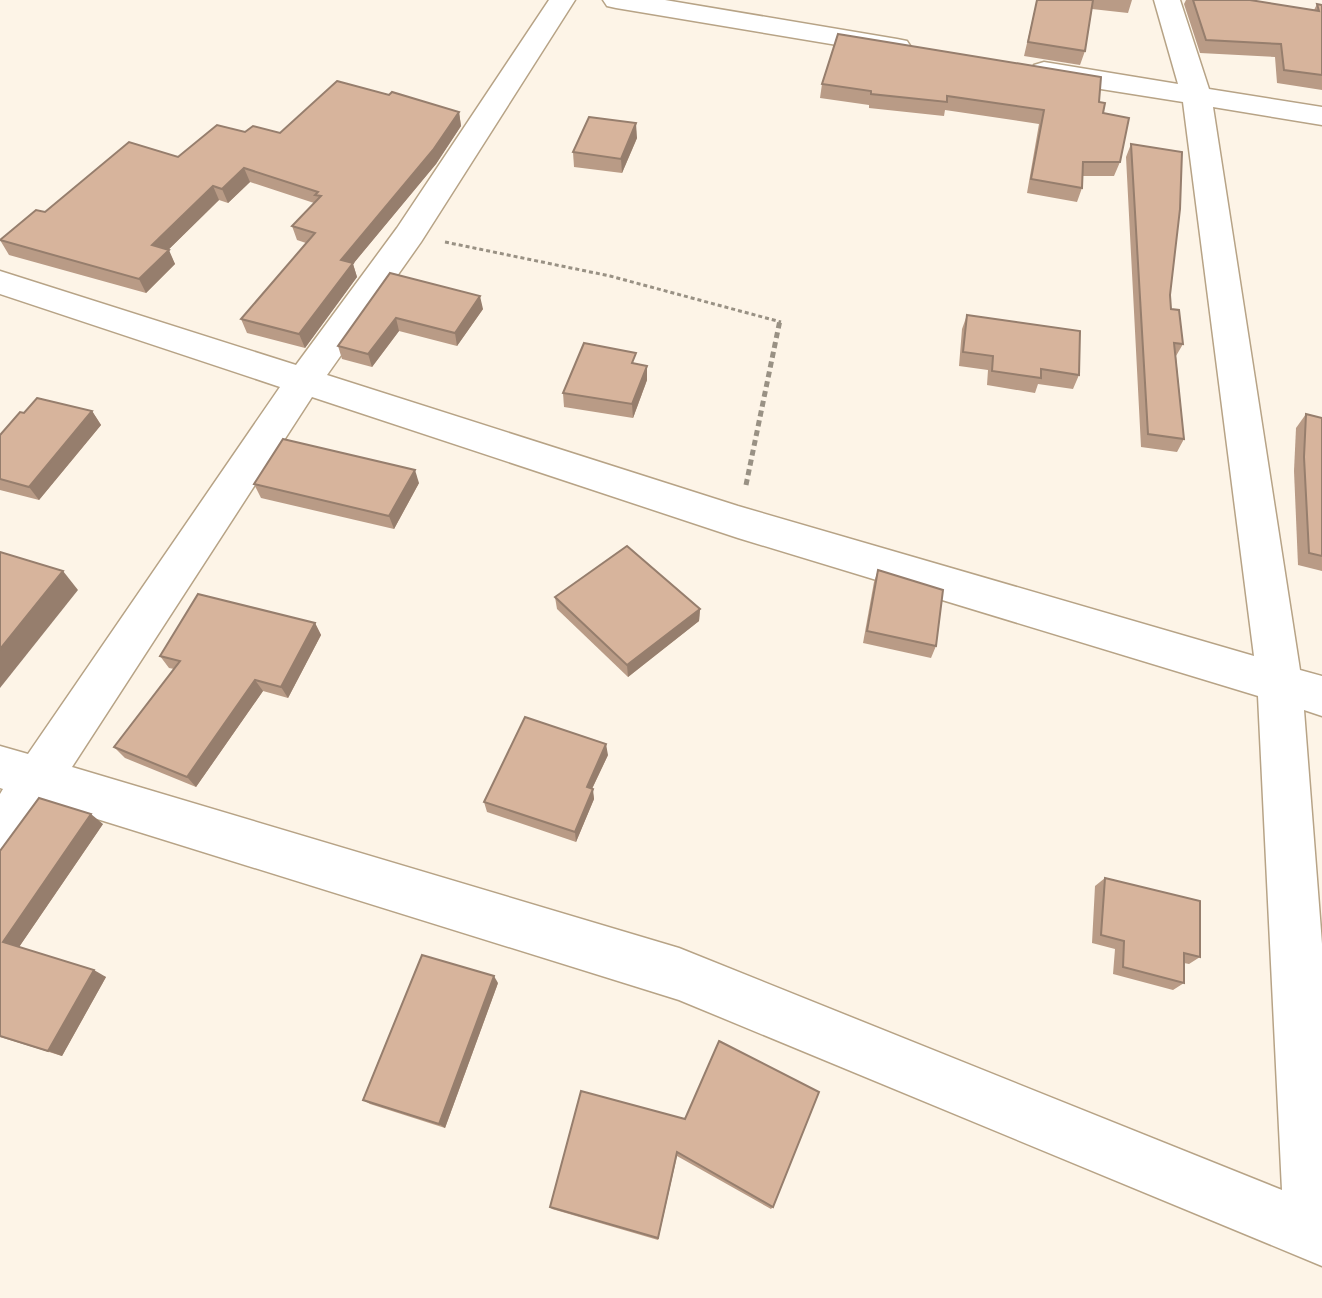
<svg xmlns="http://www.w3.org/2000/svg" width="1322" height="1298" font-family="Spectral,serif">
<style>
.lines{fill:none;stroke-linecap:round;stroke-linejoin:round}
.minor-casing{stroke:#b7a386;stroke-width:3}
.path-far1{stroke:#999184;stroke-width:3;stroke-dasharray:4 3;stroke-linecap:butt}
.path{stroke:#999184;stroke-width:5;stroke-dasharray:6 4;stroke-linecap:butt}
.minor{fill:#fff;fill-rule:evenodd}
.wall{fill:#b99b86}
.shaded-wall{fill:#967e6d}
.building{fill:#d7b49c;stroke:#967e6d;stroke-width:2}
</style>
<rect width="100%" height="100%" fill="#fdf4e7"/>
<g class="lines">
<g class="minor-casing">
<g id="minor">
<path d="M549,0H575L421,242L327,375L738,506L1254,656L1183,102L1044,80L1034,77L1030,71L1034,65L1044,62L1178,84L1154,0H1180L1209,89L1322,107V125L1213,107L1300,670L1322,676V716L1304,710L1322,944V1266L679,1000L49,804L17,852L0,859V794L3,789L0,788V746L28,754L280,387L0,294V271L296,365L397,228ZM312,397L738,538L1258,696L1282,1190L679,948L72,767Z"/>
<path d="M603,0H665L897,39L907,41L911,47L907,53L897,55L616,8L607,6Z"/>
</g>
</g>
<path class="path-far1" d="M445,242L610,276L781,322"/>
<path class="path" d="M746,485L780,320"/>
<use href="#minor" class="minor"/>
</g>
<g class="wall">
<path d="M1037,0H1132L1128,13L1092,9L1085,51L1080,65L1024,56Z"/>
<path d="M1186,0H1250L1314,10L1317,4L1322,5V90L1277,83L1275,57L1200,53L1184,4Z"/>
<path d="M822,84L1099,102L1120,162L1114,176H1082V188L1077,202L1027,193L1039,124L945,110L944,116L869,108V105L820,98Z"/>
<path d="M389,95L459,112L461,126L436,164L353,264L357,277L305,348L247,333L241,319L306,243L297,240L292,226L314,203L250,182L228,203L219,200L168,250L175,264L146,293L9,255L0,240L45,212L178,157L245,132L280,133Z"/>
<path d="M637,138L622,173L574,167L573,152Z"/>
<path d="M1131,144L1170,295L1171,309L1183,344L1176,356L1184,439L1177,452L1141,447L1126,157Z"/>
<path d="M390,273L483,309L457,346L399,331L372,367L342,359L338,346Z"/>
<path d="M967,315L1079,375L1073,389L1038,384L1035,393L987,385L988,370L959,366L962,329Z"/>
<path d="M636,364L647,366V380L633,418L564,407L563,393Z"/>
<path d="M92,411L101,425L39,500L0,490V435L24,413Z"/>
<path d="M1306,414L1322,418V571L1298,565L1294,471L1296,428Z"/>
<path d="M419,483L394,529L261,498L254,484Z"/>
<path d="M878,570L936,646L931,658L863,643L874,582Z"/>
<path d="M555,597L700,609L699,621L628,677L557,609Z"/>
<path d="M315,623L321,635L288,698L263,691L196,787L125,758L114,747L174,669L169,668L160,656Z"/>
<path d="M608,755L592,789L594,799L576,842L487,812L484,802Z"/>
<path d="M103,824L19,947L106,977L62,1056L0,1037V851Z"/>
<path d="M1105,878L1200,957L1189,964L1184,963V983L1173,990L1113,974L1115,949L1092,943L1095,886Z"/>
<path d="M498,983L445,1128L370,1104L363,1100Z"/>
<path d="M581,1091L773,1207L771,1209L677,1156L658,1240L552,1209L550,1207Z"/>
</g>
<g class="shaded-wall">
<path d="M459,112L461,126L436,164L353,264L357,277L305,348L299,334L341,260Z"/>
<path d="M636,123L637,138L622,173L621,159Z"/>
<path d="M244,168L250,182L228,203L222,189Z"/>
<path d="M213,186L219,200L159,259L152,245Z"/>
<path d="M169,250L175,264L146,293L139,279Z"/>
<path d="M480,296L483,309L457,346L455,333Z"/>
<path d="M396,318L399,331L372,367L368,354Z"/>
<path d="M647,366V380L633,418L632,404Z"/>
<path d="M92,411L101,425L39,500L29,487Z"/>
<path d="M415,470L419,483L394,529L389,516Z"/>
<path d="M63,571L78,590L0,688V649Z"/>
<path d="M700,609L699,621L628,677L627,665Z"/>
<path d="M315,623L321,635L288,698L281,687Z"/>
<path d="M255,680L263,691L196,787L187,777Z"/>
<path d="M606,744L608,755L588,797L587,787Z"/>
<path d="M593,789L594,799L576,842L575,832Z"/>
<path d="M91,814L103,824L17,950L3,942Z"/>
<path d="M94,970L106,977L62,1056L48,1051Z"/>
<path d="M494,976L498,983L445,1128L439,1124Z"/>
</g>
<g class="building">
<path d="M1037,0H1093L1085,51L1028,42Z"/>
<path d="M1193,0H1250L1319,11L1317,4L1322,5V75L1284,70L1281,44L1206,40Z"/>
<path d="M838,34L1101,77L1099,102L1105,103L1103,113L1129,118L1120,162H1083L1082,188L1031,179L1044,110L947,96V102L871,94V91L822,84Z"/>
<path d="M337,81L389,95L392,92L459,112L433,150L341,260L353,263L299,334L241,319L315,233L292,226L321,196L315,195L318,192L244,168L222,189L213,186L152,245L169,250L139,279L0,240L36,210L45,212L129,142L178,157L217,125L245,132L253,126L280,133Z"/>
<path d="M589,117L636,123L621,159L573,152Z"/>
<path d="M1131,144L1182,152L1180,209L1170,295L1171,309L1179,310L1183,344L1174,343L1184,439L1148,434Z"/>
<path d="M390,273L480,296L455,333L396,318L368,354L338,346Z"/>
<path d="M967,315L1080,331L1079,375L1041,369V378L992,371L993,356L963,352Z"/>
<path d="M584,343L636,353L632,363L647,366L632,404L563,393Z"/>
<path d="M37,398L92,411L29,487L0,479V435L20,412L24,413Z"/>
<path d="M1306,414L1322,418V556L1309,553L1304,457Z"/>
<path d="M283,439L415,470L389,516L254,484Z"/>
<path d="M627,546L700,609L627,665L555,597Z"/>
<path d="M0,552L63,571L0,649Z"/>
<path d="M878,570L943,590L936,646L867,631Z"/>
<path d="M198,594L315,623L281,687L255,680L187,777L114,747L180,661L160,656Z"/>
<path d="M525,717L606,744L587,787L593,789L575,832L484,802Z"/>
<path d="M39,798L91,814L3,942L94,970L48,1051L0,1036V851Z"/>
<path d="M1105,878L1200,901V957L1184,953V983L1123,967L1124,941L1101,935Z"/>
<path d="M422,955L494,976L439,1124L363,1100Z"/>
<path d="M719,1041L819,1092L773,1207L677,1152L658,1238L550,1207L581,1091L685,1119Z"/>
</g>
</svg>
